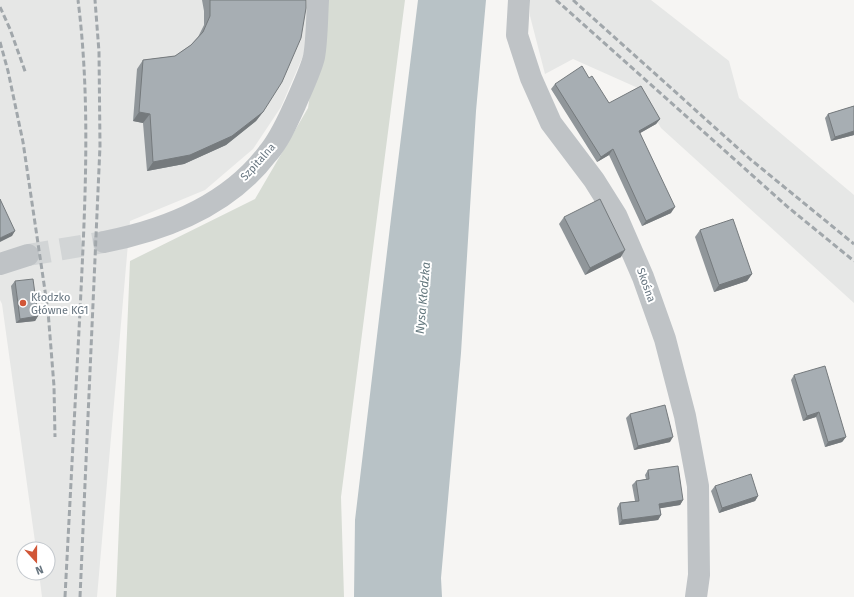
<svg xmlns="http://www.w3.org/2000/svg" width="854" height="597" font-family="'Fira Sans',sans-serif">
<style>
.built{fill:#e6e7e6}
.green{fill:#d7dcd4}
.water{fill:#b8c2c6}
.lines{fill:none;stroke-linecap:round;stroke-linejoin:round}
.minor-tunnel{stroke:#d2d5d6;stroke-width:22;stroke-dasharray:22 11;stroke-linecap:butt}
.minor{stroke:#bfc3c6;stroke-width:22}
.rail{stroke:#a1a7ab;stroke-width:3;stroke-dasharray:6 3;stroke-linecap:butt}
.wall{fill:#90969a}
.shaded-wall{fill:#757a7d}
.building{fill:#a7aeb3;stroke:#757a7d}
.poi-dot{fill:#d15637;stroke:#fff;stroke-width:1.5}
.labels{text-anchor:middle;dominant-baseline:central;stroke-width:4;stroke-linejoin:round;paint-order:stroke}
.street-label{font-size:11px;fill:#687681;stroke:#fff}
.poi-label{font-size:11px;fill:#687681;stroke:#fff;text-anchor:start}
.water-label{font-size:12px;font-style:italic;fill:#63777d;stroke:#fff}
</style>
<rect width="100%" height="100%" fill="#f6f5f3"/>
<g class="built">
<path d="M0,0H307L306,49L281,107L253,149L205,190L130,221L97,597H42L39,573H48V549H36L2,304L0,300Z"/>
<path d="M530,0H651L729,61L739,98L854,195V303L661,128L638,88L573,59L545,74L530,16Z"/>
</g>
<path class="green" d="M324,0H405L341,497L344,597H116L130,261L255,199L308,108Z"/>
<path class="water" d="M418,0H486L476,111L461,353L441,578L442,597H354L355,520L392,210Z"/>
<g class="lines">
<path class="minor-tunnel" d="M28,255L104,242"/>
<g class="minor">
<path d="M519,0L517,35L531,78L551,123L594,180L616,215L643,277L665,339L685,416L698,486L699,575L696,597"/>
<path d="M104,242C166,230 229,205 268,153C280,139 287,122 295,105C300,93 311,70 314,57C317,41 317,17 318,0"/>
<path d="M0,264L28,255"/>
</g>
<g class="rail">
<path d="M556,0L742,166L789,208L854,261"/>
<path d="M573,0L750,159L854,244"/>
<path d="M0,7L10,29L26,74"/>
<path d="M0,42L8,71L23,142L48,311L54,386L55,437"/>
<path d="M65,597C70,501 75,406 80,311C85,207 91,103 78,0"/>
<path d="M80,597L100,146L99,52L95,0"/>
</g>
</g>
<g class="wall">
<path d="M202,0H306L263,112L256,121L226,145L184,164L147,171L143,123L133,121L137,69L143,60L175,56L191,45L198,37L204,25V11Z"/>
<path d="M589,78L609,103L660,119L656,124L640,133L671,213L642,226L609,155L597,162L551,89L555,84Z"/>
<path d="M854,106V135L831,141L825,118L828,114Z"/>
<path d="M564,217L621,257L585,275L559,224Z"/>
<path d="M700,230L752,274L747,281L714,292L695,237Z"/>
<path d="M15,281L38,316L35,321L16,323L11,286Z"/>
<path d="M794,375L846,437L842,442L825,447L816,417L803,421L791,380Z"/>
<path d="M630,414L670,442L634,450L626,418Z"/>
<path d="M648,470L683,500L680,505L660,508L661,515L658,520L619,525L617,508L620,503L635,501L632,485L636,481L646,479L645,475Z"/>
<path d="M715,486L758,496L755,501L719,513L711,491Z"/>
</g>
<g class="shaded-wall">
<path d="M139,112L150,114L143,123L133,121Z"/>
<path d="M263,112L256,121L226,145L184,164L147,171L153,162Z"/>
<path d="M660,119L656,124L635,136L639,131Z"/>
<path d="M854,131V135L831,141L835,137Z"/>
<path d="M613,149L609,155L597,162L601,157Z"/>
<path d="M675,207L671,213L642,226L646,221Z"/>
<path d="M15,231L12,236L0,242V238Z"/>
<path d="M625,250L621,257L585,275L590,268Z"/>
<path d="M752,274L747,281L714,292L719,285Z"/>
<path d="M38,316L35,321L16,323L20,319Z"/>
<path d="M819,412L816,417L803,421L807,416Z"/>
<path d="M673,437L670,442L634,450L638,446Z"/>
<path d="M846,437L842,442L825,447L828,442Z"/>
<path d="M758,496L755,501L719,513L722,508Z"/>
<path d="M683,500L680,505L656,509L659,504Z"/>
<path d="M661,515L658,520L619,525L622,520Z"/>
</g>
<g class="building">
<path d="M210,0H306V8L301,38L282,82L263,112L232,136L190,155L153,162L150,114L139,112L143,60L175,56L191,45L203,32L210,16Z"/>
<path d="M582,66L589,78L592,76L609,103L641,86L660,119L639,131L675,207L646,221L613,149L601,157L555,84Z"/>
<path d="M854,106V131L835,137L828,114Z"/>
<path d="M0,199L15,231L0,238Z"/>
<path d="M600,199L625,250L590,268L564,217Z"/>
<path d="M733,219L752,274L719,285L700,230Z"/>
<path d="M33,279L38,316L20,319L15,281Z"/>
<path d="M825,366L846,437L828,442L819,412L807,416L794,375Z"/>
<path d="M665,405L673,437L638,446L630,414Z"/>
<path d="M678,466L683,500L659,504L661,515L622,520L620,503L639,501L636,481L649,479L648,470Z"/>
<path d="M751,474L758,496L722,508L715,486Z"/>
</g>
<circle class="poi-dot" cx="23" cy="303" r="4"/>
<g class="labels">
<g class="street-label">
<text transform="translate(258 162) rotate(-48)">Szpitalna</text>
<text transform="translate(646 285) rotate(70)">Skośna</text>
</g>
<g class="poi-label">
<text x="31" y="297">Kłodzko<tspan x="31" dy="13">Główne KG1</tspan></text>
</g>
<g class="water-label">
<text transform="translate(423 298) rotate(-85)">Nysa Kłodzka</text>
</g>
</g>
<g transform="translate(36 561) rotate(159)"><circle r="19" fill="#ffffff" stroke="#c3c8cd"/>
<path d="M0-3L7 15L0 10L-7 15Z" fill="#d15637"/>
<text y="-6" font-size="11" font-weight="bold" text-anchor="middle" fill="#687681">N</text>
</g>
</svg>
